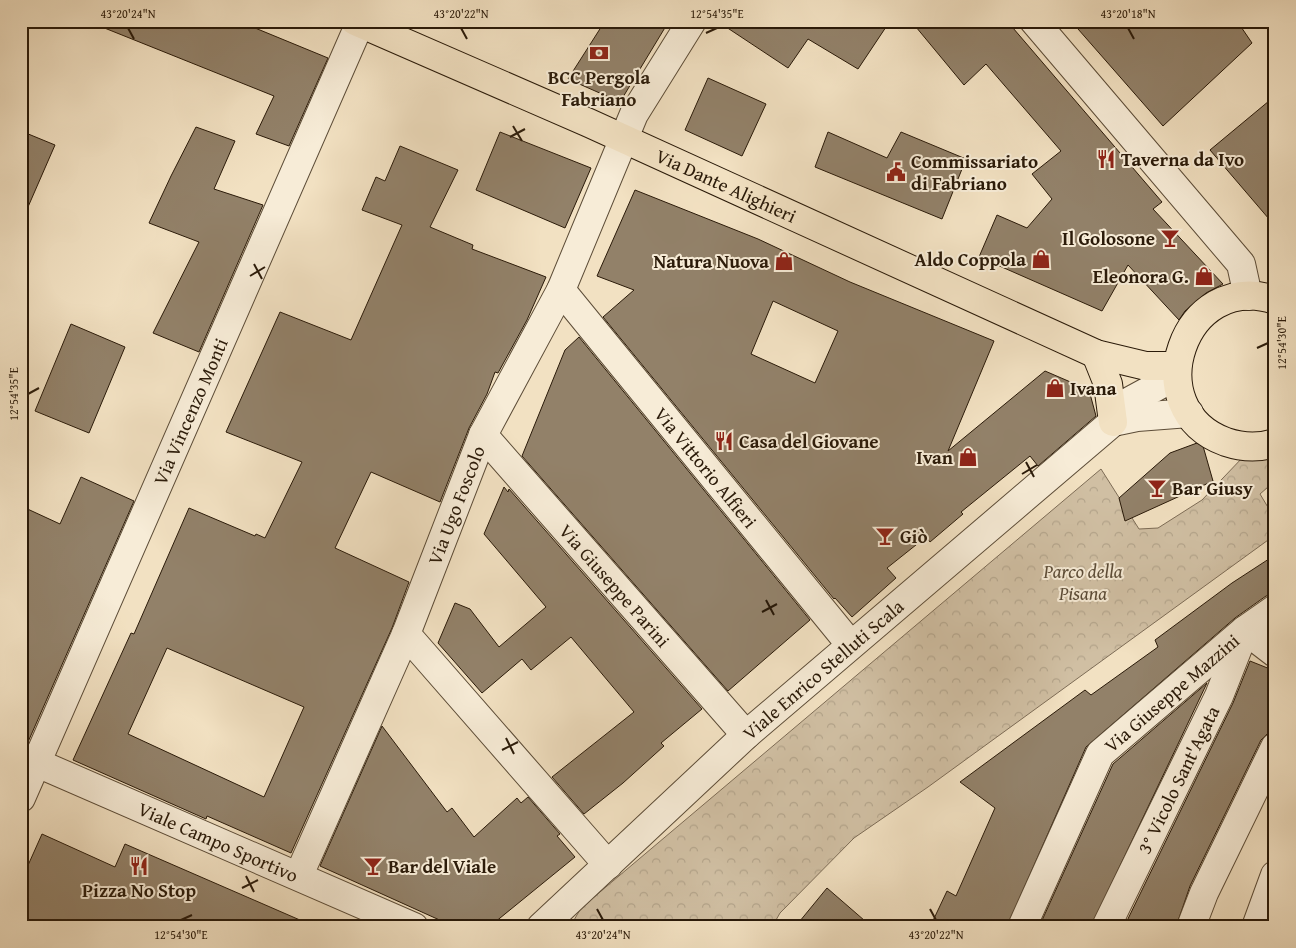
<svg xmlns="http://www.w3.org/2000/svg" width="1296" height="948" font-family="'Gentium Book Plus',serif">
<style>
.forest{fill:url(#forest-crowns);stroke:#7d6c56}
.building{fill:#928169;stroke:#2a1a09;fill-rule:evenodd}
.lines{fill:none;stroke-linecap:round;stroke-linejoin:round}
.minor-casing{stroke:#5c4c37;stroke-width:30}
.major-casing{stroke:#2a1a09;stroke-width:30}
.minor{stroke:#f7ecd7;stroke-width:28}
.major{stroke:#f2e1c2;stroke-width:28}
.ticks{fill:none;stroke:#2a1a09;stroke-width:2}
.labels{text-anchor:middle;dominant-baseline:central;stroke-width:4;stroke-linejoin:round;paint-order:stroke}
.poi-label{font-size:19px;font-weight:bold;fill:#2a1a09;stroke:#f7ecd7;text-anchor:start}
.street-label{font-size:19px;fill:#2a1a09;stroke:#f7ecd7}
.park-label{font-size:19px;font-style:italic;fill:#5c4c37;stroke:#f7ecd7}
.neatline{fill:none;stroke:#2a1a09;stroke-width:2}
.ticks-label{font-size:12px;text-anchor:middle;fill:#2a1a09}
</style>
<defs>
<pattern id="forest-crowns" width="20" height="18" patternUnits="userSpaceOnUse" patternTransform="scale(1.25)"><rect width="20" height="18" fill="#d0bfa3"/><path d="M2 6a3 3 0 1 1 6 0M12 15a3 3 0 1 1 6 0" fill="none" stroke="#b3a48b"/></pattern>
</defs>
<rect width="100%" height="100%" fill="#f2e1c2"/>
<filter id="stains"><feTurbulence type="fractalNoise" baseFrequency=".004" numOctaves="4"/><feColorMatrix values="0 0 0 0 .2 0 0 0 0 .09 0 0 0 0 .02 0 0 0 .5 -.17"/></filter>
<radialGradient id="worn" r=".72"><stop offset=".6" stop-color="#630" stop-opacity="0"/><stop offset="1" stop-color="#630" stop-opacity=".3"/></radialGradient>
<path class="forest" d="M1244,456L1275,458V481L1260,494L1275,519V535L928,787L854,838L780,913L772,927H570L581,908L1101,469L1139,529L1158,528L1202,500Z"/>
<g class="building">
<path d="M87,21H238L328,58L289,146L256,134L274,96Z"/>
<path d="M605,21H669L620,102L568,79Z"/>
<path d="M717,21H890L858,69L808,39L788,68Z"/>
<path d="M911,21H1007L1162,202L1153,209L1223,284L1206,293L1185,311L1179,320L1128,265L1102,311L979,257L997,215L1027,228L1052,199L1032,174L1061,151L986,64L964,85Z"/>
<path d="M1071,21H1237L1252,43L1163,126Z"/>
<path d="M708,78L766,104L742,156L685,130Z"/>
<path d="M1275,96V226L1210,150Z"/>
<path d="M196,127L235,141L214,189L263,205L199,352L153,333L199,242L149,223L171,176Z"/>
<path d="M21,131L55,145L21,223Z"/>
<path d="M500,132L591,168L565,228L476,190Z"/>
<path d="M828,132L887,158L901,132L966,159L942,219L815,167Z"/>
<path d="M400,146L458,170L430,227L473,245L472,249L546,277L527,320L498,373L495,372L487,394L469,428L440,502L371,472L335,548L409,582L392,628L291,853L207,816L206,819L73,760L131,633L134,634L189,508L255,536L256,534L265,538L302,462L226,432L280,312L351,340L402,225L362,210L376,177L385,181ZM167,648L304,707L264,797L128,734Z"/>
<path d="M635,190L758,239L850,282L994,341L948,451L1045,371L1089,390L1096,416L1038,466L1030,456L961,512L963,514L930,542L926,537L887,568L896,578L852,617L835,598L834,599L603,317L634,290L597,276ZM773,301L838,331L815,383L751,354Z"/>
<path d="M71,324L125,347L89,433L35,411Z"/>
<path d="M579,337L810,620L728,691L522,456L565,350Z"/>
<path d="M1197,443L1203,446L1213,481L1125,521L1119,498L1170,453Z"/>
<path d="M81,477L134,501L28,742L21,741V506L60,524Z"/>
<path d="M504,487L508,492L509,489L702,709L661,743L664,746L623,783L584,814L552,777L634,712L571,637L531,670L522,659L482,693L438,643L455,603L470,609L499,647L546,607L484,534Z"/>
<path d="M1275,555V594L1266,596L1235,618L1086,747L1007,927H930L947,891L956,896L995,808L960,782L1085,690L1091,695L1158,647L1155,640L1232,583Z"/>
<path d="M1250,661L1275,671V732L1267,734L1261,740L1190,886L1176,927H1124L1233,703Z"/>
<path d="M1207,683L1091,927H1039L1113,764Z"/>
<path d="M382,726L447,812L452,808L474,837L517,798L521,803L528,797L560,834L557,836L575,857L489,927H455L320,866Z"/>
<path d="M42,834L115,867L125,844L316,927H21V881Z"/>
<path d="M827,888L872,927H795Z"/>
</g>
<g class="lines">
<g class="minor-casing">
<g id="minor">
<path d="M1034,21L1241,264L1248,296"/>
<path id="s1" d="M561,290L850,644"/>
<path d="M1113,422L1137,417L1189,413"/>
<path id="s2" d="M483,435L746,735"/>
<path d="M406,634L608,865"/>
<path id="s3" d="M21,756L414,927"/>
<path id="s4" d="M21,798L360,23"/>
<path id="s5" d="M299,875L406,634L483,435L561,290L634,114L692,21"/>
<path id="s6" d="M541,927L746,735L1113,422L1130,401L1176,376"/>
<path id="s7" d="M1022,927L1100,754L1245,630L1275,609"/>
<path id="s8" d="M1106,927L1219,696L1245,630L1275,653"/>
<path d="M1191,927L1204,893L1275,747"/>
<path d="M1256,927L1275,875"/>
</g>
</g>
<g class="major-casing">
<g id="major">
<path id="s9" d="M355,21L589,123L1096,354L1146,366H1177"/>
<path d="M1275,300C1184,269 1135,409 1226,442C1241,447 1259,448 1275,443"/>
<path d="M1096,354L1108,384L1113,422"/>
</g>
</g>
<use href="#minor" class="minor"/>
<use href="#major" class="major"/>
</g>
<path class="ticks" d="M128,28L134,39M461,28L467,39M1128,28L1134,39M706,33L717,28M513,126L522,141M510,137L525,129M254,264L262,279M250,276L265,267M1257,348L1268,343M28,394L39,388M1026,462L1034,477M1022,474L1037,465M766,600L774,615M762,612L777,604M506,738L514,754M502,750L518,742M246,876L254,892M242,888L258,880M597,909L603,920M930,909L936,920M181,920L192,915"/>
<defs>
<g id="bank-bare" transform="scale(1.5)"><path d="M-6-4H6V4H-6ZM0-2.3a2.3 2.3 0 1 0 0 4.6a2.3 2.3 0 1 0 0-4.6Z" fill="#8f2418" stroke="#f7ecd7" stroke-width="2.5" paint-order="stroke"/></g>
<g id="restaurant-bare" transform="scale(1.5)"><path d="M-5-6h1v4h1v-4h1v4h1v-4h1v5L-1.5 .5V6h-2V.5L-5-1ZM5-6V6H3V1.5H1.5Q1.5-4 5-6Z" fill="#8f2418" stroke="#f7ecd7" stroke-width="2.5" paint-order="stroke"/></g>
<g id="civic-bare" transform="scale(1.5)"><path d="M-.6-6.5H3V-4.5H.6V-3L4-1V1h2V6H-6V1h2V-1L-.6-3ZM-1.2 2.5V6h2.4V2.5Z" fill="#8f2418" stroke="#f7ecd7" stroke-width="2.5" paint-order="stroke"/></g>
<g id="bar-bare" transform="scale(1.5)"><path d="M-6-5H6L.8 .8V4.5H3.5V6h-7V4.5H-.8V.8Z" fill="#8f2418" stroke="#f7ecd7" stroke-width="2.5" paint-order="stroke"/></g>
<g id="shop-bare" transform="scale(1.5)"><path d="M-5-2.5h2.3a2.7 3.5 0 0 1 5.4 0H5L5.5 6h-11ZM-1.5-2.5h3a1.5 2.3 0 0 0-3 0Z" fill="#8f2418" stroke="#f7ecd7" stroke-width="2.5" paint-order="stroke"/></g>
</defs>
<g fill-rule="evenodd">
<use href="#bank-bare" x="599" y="53"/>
<use href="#restaurant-bare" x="1106" y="159"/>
<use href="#civic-bare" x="896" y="172"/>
<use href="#bar-bare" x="1170" y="238"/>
<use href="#shop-bare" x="1041" y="259"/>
<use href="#shop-bare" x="784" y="261"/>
<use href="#shop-bare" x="1204" y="276"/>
<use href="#shop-bare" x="1055" y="388"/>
<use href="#restaurant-bare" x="724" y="441"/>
<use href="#shop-bare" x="968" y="457"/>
<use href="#bar-bare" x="1157" y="488"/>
<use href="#bar-bare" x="885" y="536"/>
<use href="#restaurant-bare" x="139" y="866"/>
<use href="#bar-bare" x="373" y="866"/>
</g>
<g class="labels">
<g class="poi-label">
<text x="599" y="77" text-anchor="middle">BCC Pergola<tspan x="599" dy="22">Fabriano</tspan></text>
<text x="1121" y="159">Taverna da Ivo</text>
<text x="911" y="161">Commissariato<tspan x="911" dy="22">di Fabriano</tspan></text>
<text x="1155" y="238" text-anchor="end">Il Golosone</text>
<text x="1026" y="259" text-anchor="end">Aldo Coppola</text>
<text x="769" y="261" text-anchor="end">Natura Nuova</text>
<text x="1189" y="276" text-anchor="end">Eleonora G.</text>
<text x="1070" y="388">Ivana</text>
<text x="739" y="441">Casa del Giovane</text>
<text x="953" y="457" text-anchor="end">Ivan</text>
<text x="1172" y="488">Bar Giusy</text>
<text x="900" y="536">Giò</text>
<text x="388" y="866">Bar del Viale</text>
<text x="139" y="890" text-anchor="middle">Pizza No Stop</text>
</g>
<g class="street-label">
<text stroke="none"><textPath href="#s9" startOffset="406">Via Dante Alighieri</textPath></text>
<text stroke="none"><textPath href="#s4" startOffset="422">Via Vincenzo Monti</textPath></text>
<text stroke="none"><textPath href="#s1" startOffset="229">Via Vittorio Alfieri</textPath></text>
<text stroke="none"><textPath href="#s5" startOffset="402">Via Ugo Foscolo</textPath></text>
<text stroke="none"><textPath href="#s2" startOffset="200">Via Giuseppe Parini</textPath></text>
<text stroke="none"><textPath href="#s6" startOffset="382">Viale Enrico Stelluti Scala</textPath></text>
<text stroke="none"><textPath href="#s7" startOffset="284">Via Giuseppe Mazzini</textPath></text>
<text stroke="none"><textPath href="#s8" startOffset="164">3° Vicolo Sant'Agata</textPath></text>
<text stroke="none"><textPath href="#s3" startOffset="215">Viale Campo Sportivo</textPath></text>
</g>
<g class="park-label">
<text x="1083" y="571">Parco della<tspan x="1083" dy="22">Pisana</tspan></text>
</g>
</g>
<rect width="1296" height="948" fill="none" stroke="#f2e1c2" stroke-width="55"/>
<rect x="28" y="28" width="1240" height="892" class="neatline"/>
<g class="ticks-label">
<text x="128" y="18">43°20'24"N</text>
<text x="461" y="18">43°20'22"N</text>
<text x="717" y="18">12°54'35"E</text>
<text x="1128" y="18">43°20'18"N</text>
<text transform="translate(1282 343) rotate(-90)" y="4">12°54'30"E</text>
<text transform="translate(14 394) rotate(-90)" y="4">12°54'35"E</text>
<text x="181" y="939">12°54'30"E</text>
<text x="603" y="939">43°20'24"N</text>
<text x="936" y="939">43°20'22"N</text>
</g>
<rect width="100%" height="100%" filter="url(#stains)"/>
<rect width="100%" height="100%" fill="url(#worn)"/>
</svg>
